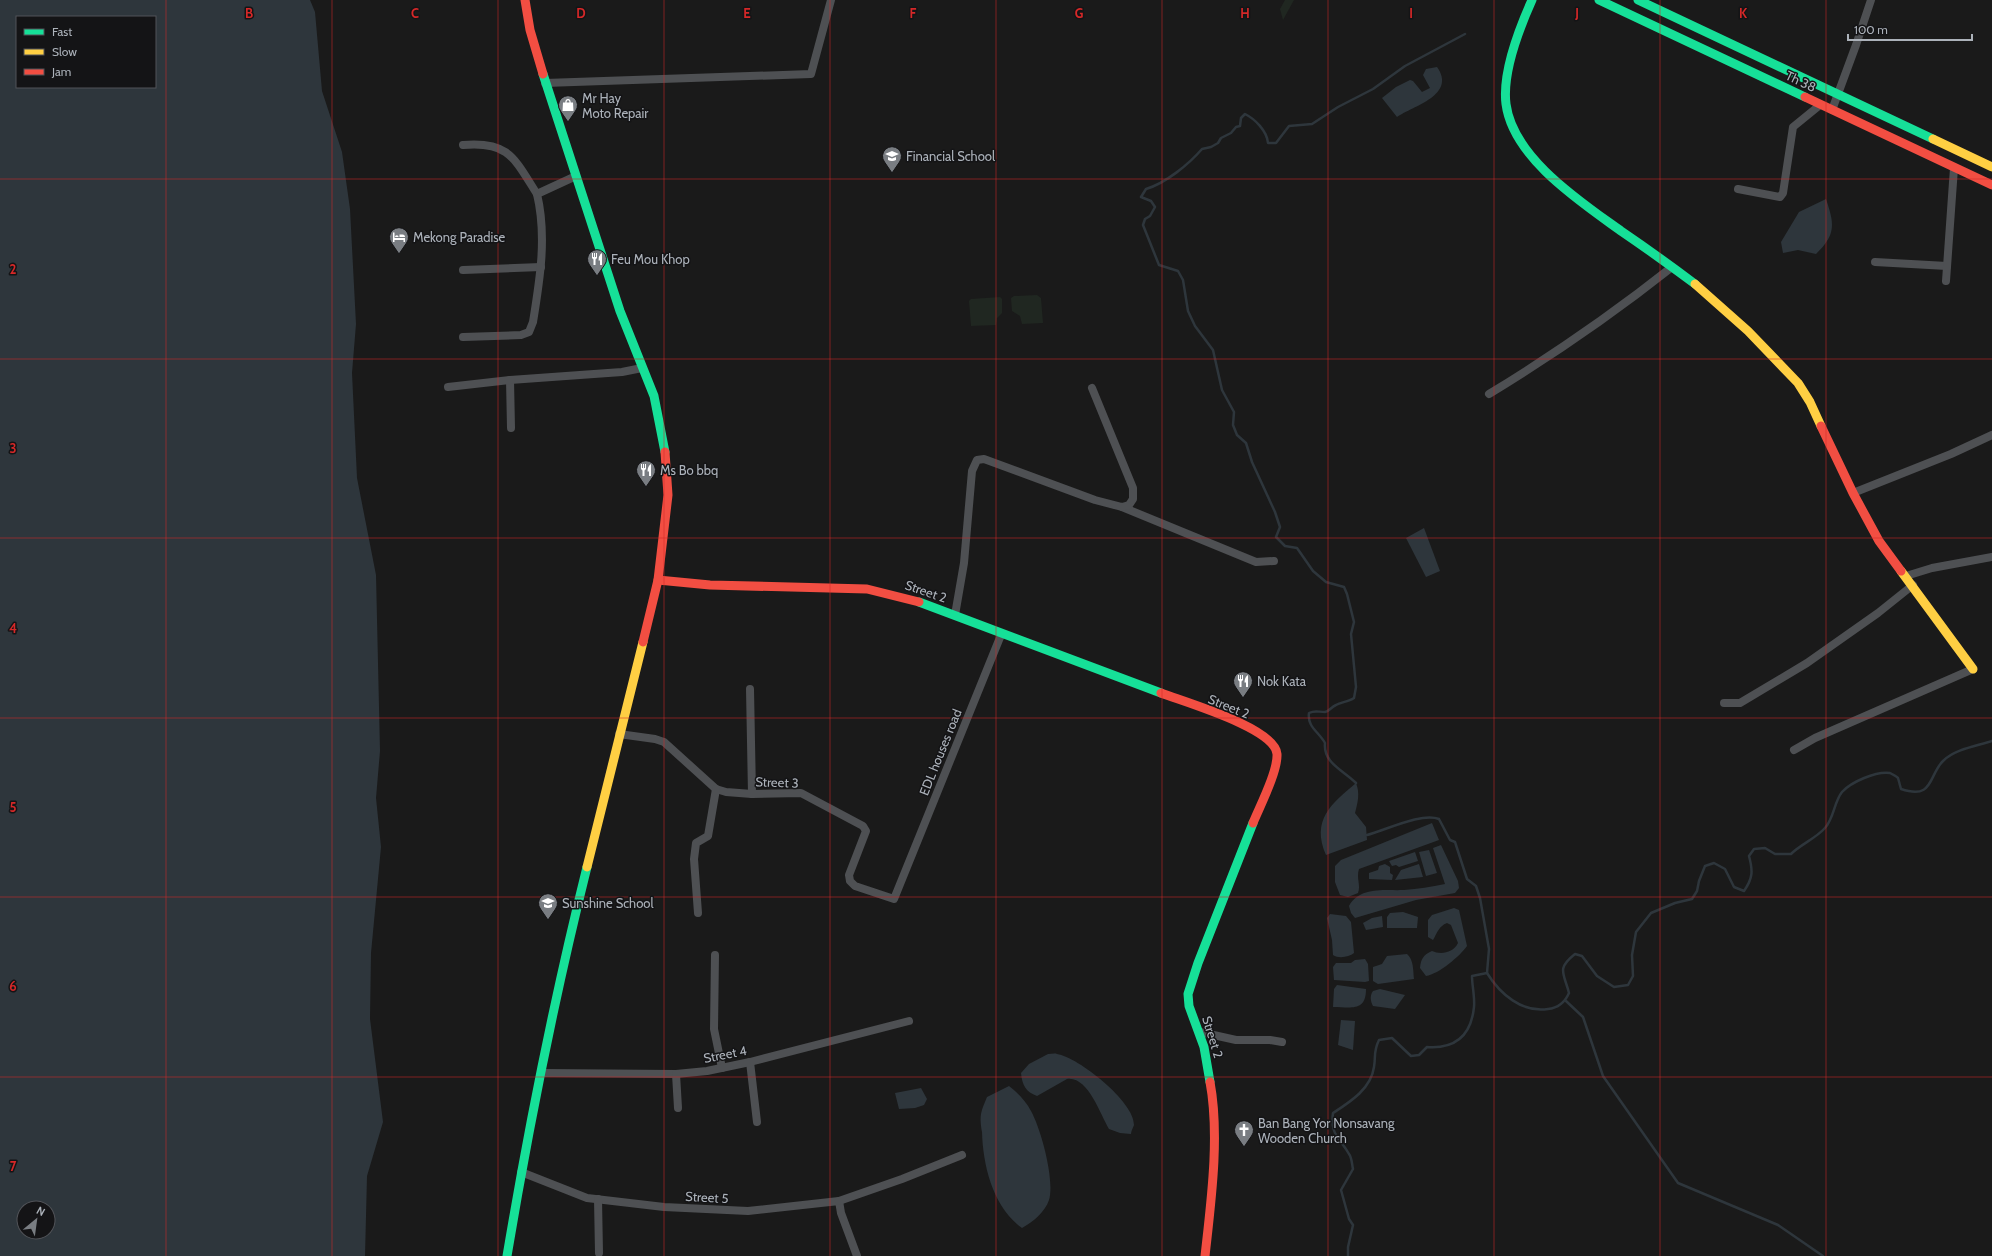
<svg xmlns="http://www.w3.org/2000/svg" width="1992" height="1256" font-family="Cabin,sans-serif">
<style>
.green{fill:#202721}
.water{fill:#2e363c;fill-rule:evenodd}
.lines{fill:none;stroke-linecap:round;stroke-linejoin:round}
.stream{stroke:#2e363c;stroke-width:2.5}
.street{stroke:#4e5053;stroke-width:8}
.fast{stroke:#16e098;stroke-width:9}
.slow{stroke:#ffcf43;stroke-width:9}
.jam{stroke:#f24e42;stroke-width:9}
.grid{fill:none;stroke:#d62828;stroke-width:1;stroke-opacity:0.55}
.labels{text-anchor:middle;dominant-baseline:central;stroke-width:3;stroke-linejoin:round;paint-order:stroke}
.street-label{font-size:13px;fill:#acb2ba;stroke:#141416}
.poi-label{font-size:13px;fill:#acb2ba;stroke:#141416;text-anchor:start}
.grid-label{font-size:13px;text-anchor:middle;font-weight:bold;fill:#d62828;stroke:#141416;stroke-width:3;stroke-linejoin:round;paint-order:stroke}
</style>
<rect width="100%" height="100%" fill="#1a1a1a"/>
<g class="green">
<path d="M1285,0H1294L1283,20L1280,9Z"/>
<path d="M1037,295L1041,298L1043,323L1022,324L1020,316L1012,311L1011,298L1014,296Z"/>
<path d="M1000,297L1002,299V313L997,318L996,325L971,326L969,301L971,299Z"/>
</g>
<g class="water">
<path d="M0,0H310L315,12L322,91L342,152L350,209L356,324L352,373L357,478L376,575L380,751L376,798L381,847L371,953L370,1019L383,1122L367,1176L365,1256H0ZM17,17H155V87H17ZM24,1208H48V1232H24Z"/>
<path d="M1437,67C1457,95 1413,106 1397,117L1382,98L1396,87L1410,80L1413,81L1422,92L1430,88L1423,75L1426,69Z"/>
<path d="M1826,199C1834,223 1837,234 1816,254L1798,250L1783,253L1781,242L1799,212Z"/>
<path d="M1424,528L1440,571L1426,577L1406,538Z"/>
<path d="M1356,783C1360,793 1358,802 1355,813L1366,827L1367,840L1326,855C1311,820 1331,804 1356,783Z"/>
<path d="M1432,823L1439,840L1359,869C1356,878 1361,885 1358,893L1348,897L1340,895L1335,882V866L1341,860Z"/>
<path d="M1441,845L1458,881L1459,888L1455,893L1416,900L1355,918L1351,913L1349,906C1360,886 1386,891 1404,890C1418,889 1431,887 1445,884L1433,848Z"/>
<path d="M1429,850L1437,873L1426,876L1419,852Z"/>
<path d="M1415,852L1418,861L1399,867L1396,865L1392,866L1389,861Z"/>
<path d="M1385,864L1390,867V873L1393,875L1392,880L1369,879V873L1378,870L1379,866Z"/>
<path d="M1419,864L1423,877L1395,880L1401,870Z"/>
<path d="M1454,908L1459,910L1467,946C1460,956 1439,974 1426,976L1420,968C1421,959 1423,955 1432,951C1441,955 1453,953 1458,943L1451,925L1447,923C1439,926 1437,933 1433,940L1428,937V920L1432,915Z"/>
<path d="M1403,912L1418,917L1417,928H1387V917L1390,913Z"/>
<path d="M1330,914L1346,916L1351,922L1354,953C1349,957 1339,959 1333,955L1332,940L1327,918Z"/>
<path d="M1382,916L1383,927L1366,930L1363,923L1372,918Z"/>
<path d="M1407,954C1414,960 1413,971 1414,979L1378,984L1373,981V967L1382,964L1387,956Z"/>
<path d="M1365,959L1368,964L1369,981L1365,982L1334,980L1333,967L1336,963H1351L1355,960Z"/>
<path d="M1337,985L1366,989C1366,1012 1351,1007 1333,1007L1334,989Z"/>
<path d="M1380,989L1405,995L1395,1009L1373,1006C1370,1001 1370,995 1373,991Z"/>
<path d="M1341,1020L1355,1021L1353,1050L1338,1045Z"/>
<path d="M1048,1054C1051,1054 1055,1053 1057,1054C1078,1057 1135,1102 1134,1125C1133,1128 1131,1131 1131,1134L1120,1133L1109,1129C1100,1114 1088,1076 1067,1079L1037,1096C1026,1092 1022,1085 1021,1073L1029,1064Z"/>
<path d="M1009,1086C1018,1093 1026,1101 1031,1111C1041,1129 1055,1180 1049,1200C1045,1212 1033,1222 1022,1228C993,1207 983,1166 982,1132C981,1127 980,1120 981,1114C982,1108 985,1102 987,1097Z"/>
<path d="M921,1088L927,1099L924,1105L915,1108L899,1109L895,1093Z"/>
</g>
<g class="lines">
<g class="stream">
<path d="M1356,783C1343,770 1323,763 1325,743C1319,732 1307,727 1309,713C1315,710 1318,712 1325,712C1330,711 1331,707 1336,705C1341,702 1348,702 1354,698L1356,687L1351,634L1354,622L1347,594L1344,587L1326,582L1313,571L1297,548L1285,546L1276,537L1280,527L1275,512L1252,462L1246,443L1237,435L1233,425L1234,412L1222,390L1213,350L1195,326L1188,311L1183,280L1178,271L1159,265L1143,225L1145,219L1150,216L1155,207L1151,201L1141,197L1146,189C1166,183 1189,164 1202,149L1211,147L1218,143L1221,138L1231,133L1236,127L1240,126L1241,118L1245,114C1255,119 1267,131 1268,143H1276L1289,126L1312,124L1338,107L1373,89L1405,66L1465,34"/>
<path d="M1367,835C1386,830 1422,812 1439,819L1450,840L1455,842L1467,879L1476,886L1480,898L1489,949L1487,973"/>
<path d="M1566,1001L1583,1017L1603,1076L1678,1183L1778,1225L1823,1256"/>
<path d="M1348,1256V1247L1353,1225L1349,1219L1341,1190L1353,1169C1352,1165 1352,1158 1349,1154C1340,1138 1330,1135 1333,1113C1350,1102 1371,1089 1374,1067C1376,1056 1373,1052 1379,1040L1392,1038L1411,1056L1419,1055L1427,1047C1455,1049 1471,1036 1474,1007C1475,997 1472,986 1472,976L1487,973C1500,994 1522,1013 1548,1009C1558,1008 1565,1002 1569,993C1564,973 1556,969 1575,954L1582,956L1597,976L1614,987L1628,985L1633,976L1632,955L1636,932L1651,913L1675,903L1692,899L1697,891L1699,881L1705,866L1714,863L1725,869L1734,887L1744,891C1753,878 1753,871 1749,856L1754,849L1765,848L1775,854H1791C1801,844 1815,839 1825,828C1834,818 1834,802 1842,792C1851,782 1876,771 1890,773C1892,774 1896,776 1898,778L1901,789C1934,800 1928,776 1943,761C1955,749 1977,746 1992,741"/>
</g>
<g class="street">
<path d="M545,83L811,74L831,0"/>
<path d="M1832,110L1856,45L1871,0"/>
<path d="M463,145C509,141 514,158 537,194"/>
<path d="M1738,189L1780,197L1783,193L1793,127L1820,105"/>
<path d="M1875,262L1947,266"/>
<path d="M463,270L541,267"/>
<path d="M1946,281L1954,168"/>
<path d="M463,337L521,335L529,332L533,322C540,279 547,236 537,194L576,176"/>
<path d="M510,380L511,428"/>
<path d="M448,387L510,380L622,372L642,368"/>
<path d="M1489,394C1553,355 1614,313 1672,267"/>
<path d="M1853,493L1951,454L1992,435"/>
<path d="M1122,507L1256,562L1274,561"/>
<path d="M1906,576L1932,568L1992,557"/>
<path d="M955,615L964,563L972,471L977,460L984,459L1095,500L1122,507L1129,505L1133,499V488L1092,388"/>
<path d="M750,689L752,794"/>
<path d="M1724,703H1740L1807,663L1878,613L1913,585"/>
<path d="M619,734L655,739L664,742L716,789L726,792L752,794L801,793L863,826L866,831L849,875L850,881L855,886L894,899L1001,635"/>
<path d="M1794,750L1815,738L1973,669"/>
<path d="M698,913L694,859L696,843L708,836L716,789"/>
<path d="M715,955L714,1029L722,1068"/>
<path d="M1200,1032L1236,1040H1270L1282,1042"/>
<path d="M750,1062L757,1122"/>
<path d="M542,1073L676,1074L707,1071L750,1062L909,1021"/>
<path d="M676,1074L678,1108"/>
<path d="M521,1172L587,1198L664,1207L748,1211L839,1201L841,1213L857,1256"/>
<path d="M598,1199L599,1253"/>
<path d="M839,1201L902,1179L962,1155"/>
</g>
<g class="fast">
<path d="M1532,0C1519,29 1502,72 1506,104C1513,158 1581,202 1621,231C1646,248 1671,266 1695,284"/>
<path d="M1599,0L1805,97"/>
<path d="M1638,0L1933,139"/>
<path d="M543,74L620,311L654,396L665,452"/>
<path d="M919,602L1161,693"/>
<path d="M1210,1082L1204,1047L1189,1006L1188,994L1198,963L1253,823"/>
<path d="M507,1256C529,1125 555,995 587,867"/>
</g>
<g class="slow">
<path d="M1933,139L1992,167"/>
<path d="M1695,284L1748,331L1798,383L1810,402L1821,426"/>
<path d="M1901,571L1973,669"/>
<path d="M587,867L643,642"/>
</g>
<g class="jam">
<path d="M525,0L530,30L543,74"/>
<path d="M1805,97L1992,185"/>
<path d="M1821,426L1853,493L1879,541L1901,571"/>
<path d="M658,580L710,585L867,589L919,602"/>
<path d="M643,642L658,580L668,495L665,452"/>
<path d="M1161,693C1184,702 1275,728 1277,754C1278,771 1260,806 1253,823"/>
<path d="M1205,1256C1211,1202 1220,1136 1210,1082"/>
</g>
</g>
<path class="grid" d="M166,0V1256M332,0V1256M498,0V1256M664,0V1256M830,0V1256M996,0V1256M1162,0V1256M1328,0V1256M1494,0V1256M1660,0V1256M1826,0V1256M0,179H1992M0,359H1992M0,538H1992M0,718H1992M0,897H1992M0,1077H1992"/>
<defs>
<g id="shop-pin" transform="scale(1)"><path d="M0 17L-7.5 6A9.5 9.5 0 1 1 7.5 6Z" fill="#797d82" stroke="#141416"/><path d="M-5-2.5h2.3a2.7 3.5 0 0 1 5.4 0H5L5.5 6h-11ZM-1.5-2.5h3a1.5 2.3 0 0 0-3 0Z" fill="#fff"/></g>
<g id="university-pin" transform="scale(1)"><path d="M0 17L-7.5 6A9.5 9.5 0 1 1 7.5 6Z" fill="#797d82" stroke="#141416"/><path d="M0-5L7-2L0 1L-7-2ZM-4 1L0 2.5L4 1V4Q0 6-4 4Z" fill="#fff"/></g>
<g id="hotel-pin" transform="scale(1)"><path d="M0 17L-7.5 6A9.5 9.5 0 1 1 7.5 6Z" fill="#797d82" stroke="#141416"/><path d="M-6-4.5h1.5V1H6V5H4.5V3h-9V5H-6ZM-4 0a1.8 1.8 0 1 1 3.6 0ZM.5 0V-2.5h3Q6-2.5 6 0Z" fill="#fff"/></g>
<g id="restaurant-pin" transform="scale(1)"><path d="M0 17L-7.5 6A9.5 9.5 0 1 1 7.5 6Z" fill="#797d82" stroke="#141416"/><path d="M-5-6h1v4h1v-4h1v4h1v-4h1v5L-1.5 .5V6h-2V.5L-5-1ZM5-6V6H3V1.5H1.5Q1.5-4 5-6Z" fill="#fff"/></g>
<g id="school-pin" transform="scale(1)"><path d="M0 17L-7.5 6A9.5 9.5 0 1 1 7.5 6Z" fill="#797d82" stroke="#141416"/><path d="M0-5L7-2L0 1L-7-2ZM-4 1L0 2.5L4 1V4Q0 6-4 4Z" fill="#fff"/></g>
<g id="church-pin" transform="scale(1)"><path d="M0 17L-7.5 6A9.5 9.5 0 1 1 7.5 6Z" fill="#797d82" stroke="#141416"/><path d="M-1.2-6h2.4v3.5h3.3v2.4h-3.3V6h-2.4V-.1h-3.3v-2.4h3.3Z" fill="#fff"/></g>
</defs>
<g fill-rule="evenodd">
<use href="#shop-pin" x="568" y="105"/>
<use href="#university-pin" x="892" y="156"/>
<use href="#hotel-pin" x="399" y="237"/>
<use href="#restaurant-pin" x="597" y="259"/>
<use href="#restaurant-pin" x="646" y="470"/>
<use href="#restaurant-pin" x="1243" y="681"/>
<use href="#school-pin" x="548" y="903"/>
<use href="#church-pin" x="1244" y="1130"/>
</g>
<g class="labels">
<g class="street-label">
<text transform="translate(1801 81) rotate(25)">Th 38</text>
<text transform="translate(926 591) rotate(19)">Street 2</text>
<text transform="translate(1229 706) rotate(22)">Street 2</text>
<text transform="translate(940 752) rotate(-68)">EDL houses road</text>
<text transform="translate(777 782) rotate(2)">Street 3</text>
<text transform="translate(1213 1037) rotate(73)">Street 2</text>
<text transform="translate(725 1054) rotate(-11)">Street 4</text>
<text transform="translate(707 1197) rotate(3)">Street 5</text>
</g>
<g class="poi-label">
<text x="582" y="98">Mr Hay<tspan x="582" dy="15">Moto Repair</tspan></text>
<text x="906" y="156">Financial School</text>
<text x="413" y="237">Mekong Paradise</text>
<text x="611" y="259">Feu Mou Khop</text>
<text x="660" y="470">Ms Bo bbq</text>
<text x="1257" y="681">Nok Kata</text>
<text x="562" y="903">Sunshine School</text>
<text x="1258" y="1123">Ban Bang Yor Nonsavang<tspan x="1258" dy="15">Wooden Church</tspan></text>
</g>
</g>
<g class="grid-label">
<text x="249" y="18">B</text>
<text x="415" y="18">C</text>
<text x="581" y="18">D</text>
<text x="747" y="18">E</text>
<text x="913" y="18">F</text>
<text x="1079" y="18">G</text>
<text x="1245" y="18">H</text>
<text x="1411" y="18">I</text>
<text x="1577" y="18">J</text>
<text x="1743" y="18">K</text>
<text x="13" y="274">2</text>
<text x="13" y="453">3</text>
<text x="13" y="633">4</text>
<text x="13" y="812">5</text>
<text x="13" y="991">6</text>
<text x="13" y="1171">7</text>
</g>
<rect x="16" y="16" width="140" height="72" fill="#141416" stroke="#515358"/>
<rect x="24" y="29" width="20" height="6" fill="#16e098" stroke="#515358"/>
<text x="52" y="36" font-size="12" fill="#acb2ba">Fast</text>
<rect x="24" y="49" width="20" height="6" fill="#ffcf43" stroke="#515358"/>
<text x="52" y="56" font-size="12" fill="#acb2ba">Slow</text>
<rect x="24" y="69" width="20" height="6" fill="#f24e42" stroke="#515358"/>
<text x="52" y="76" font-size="12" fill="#acb2ba">Jam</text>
<g transform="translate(36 1220) rotate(29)"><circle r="19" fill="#141416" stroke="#515358"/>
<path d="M0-3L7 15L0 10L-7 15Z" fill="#797d82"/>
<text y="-6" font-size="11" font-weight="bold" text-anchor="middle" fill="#acb2ba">N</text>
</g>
<path d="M1848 34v6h124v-6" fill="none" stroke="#acb2ba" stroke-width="2"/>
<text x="1854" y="34" font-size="12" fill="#acb2ba" stroke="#141416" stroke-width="3" paint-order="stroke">100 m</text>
</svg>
